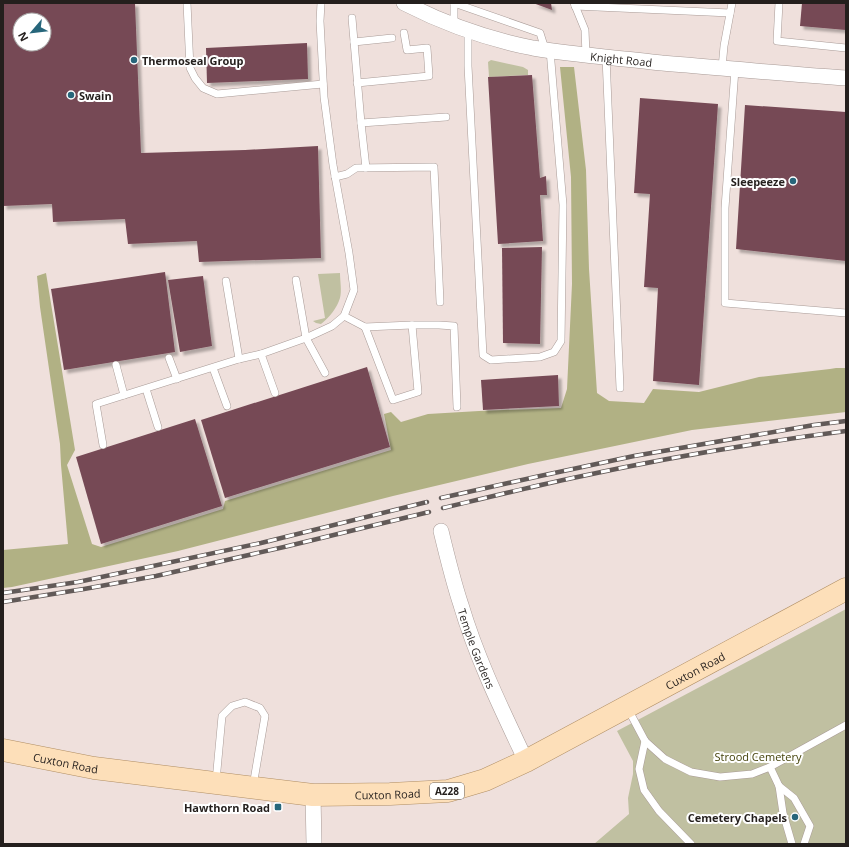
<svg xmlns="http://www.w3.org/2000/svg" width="849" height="847" font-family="'Open Sans',sans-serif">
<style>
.green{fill:#c0c0a1}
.forest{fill:#b1b184}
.building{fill:#764955;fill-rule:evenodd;filter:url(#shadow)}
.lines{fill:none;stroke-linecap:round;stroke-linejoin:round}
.lane-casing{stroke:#a99b97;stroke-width:8}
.street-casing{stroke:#a99b97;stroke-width:16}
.primary-casing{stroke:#b08e64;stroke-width:23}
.lane{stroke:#fff;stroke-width:7}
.street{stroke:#fff;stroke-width:15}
.primary{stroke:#fddfb9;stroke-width:22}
.rail-casing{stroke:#625a58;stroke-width:4.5}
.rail{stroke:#fff;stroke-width:3;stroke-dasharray:9;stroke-linecap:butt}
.poi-dot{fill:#27667b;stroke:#fff;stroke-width:1.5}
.labels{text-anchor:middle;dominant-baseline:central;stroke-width:4;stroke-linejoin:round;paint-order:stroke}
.shield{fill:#fff;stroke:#666261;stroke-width:1}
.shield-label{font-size:10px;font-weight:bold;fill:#241f1d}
.street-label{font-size:11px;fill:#241f1d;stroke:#fff}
.poi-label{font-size:11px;font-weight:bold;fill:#241f1d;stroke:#fff;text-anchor:end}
.park-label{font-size:11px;fill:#45430b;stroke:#fff}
</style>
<defs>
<filter id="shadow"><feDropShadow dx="3.5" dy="3.5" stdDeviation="1" flood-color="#0004"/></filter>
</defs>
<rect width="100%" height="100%" fill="#efe0dc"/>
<g class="green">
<path d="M491,60L523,67L528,70V75L489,77L488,62Z"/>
<path d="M340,273C340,281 342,291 340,298C337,308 329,318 321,324L316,323L313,321L325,318L318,274Z"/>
<path d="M846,609V844H594L629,814L628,798L633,774V761L617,731Z"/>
</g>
<path class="forest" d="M560,67H574L586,170L589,269L597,393L609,401L644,403L653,389L699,392L759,377L830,369L836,368H846V412L692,430L528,464L393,496L178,551L12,587L3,588V550L68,544L61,465L60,444L40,307L37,276L46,273L75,450L67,465L92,544L101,547L223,509L225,501L391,450L384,414L391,412L401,422L428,414L479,411L561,408L567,389L572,284L571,177Z"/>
<g class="building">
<path d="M3,3H135L141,153L245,150L318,146L321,258L199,262L197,241L128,244L125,219L53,222L52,204L3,206ZM20,20H44V44H20Z"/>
<path d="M533,3H551L552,10Z"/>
<path d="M802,3H846V30L800,26Z"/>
<path d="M307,43L308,79L207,83L206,48Z"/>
<path d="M532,75L540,178L546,176L547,195H540L543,241L498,244L488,77Z"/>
<path d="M640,98L718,104L699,385L653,381L658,288L644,287L650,194L634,193Z"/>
<path d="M745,105L846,112V261L736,249Z"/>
<path d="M542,247L540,344L503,343L502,248Z"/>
<path d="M165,272L175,352L64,370L51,289Z"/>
<path d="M203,276L212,346L180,352L168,280Z"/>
<path d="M367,367L390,447L225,498L201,420Z"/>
<path d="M558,375L559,406L483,410L481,380Z"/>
<path d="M195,419L222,506L101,544L76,457Z"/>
</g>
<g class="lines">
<g class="lane-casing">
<g id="lane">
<path d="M187,3L190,68L195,78L203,88L217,94L323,84"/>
<path d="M454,3L540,33L545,49"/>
<path d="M574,3L585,30L586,55"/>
<path d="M779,3L777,41L846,48"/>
<path d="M575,6L730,13"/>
<path d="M352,18L361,123L366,168"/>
<path d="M454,26V3"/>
<path d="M468,30V66L483,355L491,360L540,357L554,352L561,341L563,205L550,50"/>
<path d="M354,42L392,38"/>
<path d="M606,57L620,388"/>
<path d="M722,68L724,46L732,3"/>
<path d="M735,69L725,208V303L846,313"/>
<path d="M357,83L429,76L427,48L407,50L404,33"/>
<path d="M361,123L446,117"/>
<path d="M335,177L347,174L356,168L434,167L440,302"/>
<path d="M296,280L306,338L325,373"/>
<path d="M226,281L239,359"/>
<path d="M344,316L365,327L393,400L418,392L412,325H439L454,326L457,407"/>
<path d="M365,327L412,325"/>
<path d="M261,354L275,393"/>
<path d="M169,358L177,379"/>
<path d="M116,365L124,395"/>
<path d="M213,368L227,406"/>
<path d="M146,389L158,427"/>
<path d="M103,445L96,404L239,359L261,354L306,338L332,326L344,316L354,290L349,253L333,165L324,97L320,21L321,3"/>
<path d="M628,709L645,741L665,759L691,772L720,777L752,774L770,767L846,725"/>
<path d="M645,741L639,769L644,790L659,811L691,844"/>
<path d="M770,767L779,786L794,798L810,826L804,844"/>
<path d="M216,781L222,716L232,706L245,702L260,708L265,716L253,786"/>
<path d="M779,786L783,813L792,844"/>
</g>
</g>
<g class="street-casing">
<g id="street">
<path id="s1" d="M404,3C445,24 487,39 533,48C575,55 619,58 662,63C723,68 785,74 846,78"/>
<path id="s2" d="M441,531C447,556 453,581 461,605C477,659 502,710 526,761"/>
<path d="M313,795L314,844"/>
</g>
</g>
<g class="primary-casing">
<g id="primary">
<path id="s3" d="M3,750L94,768L313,795L390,794L448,791L485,780L526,761L846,589"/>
</g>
</g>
<use href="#lane" class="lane"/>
<use href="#street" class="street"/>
<use href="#primary" class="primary"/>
<g class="rail-casing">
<g id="rail">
<path d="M441,498L540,476L634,456L814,425L846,421"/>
<path d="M443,508C485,498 526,488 568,479C660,459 753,443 846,431"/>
<path d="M3,593L78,582L261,543L427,502"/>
<path d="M3,602L84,589L156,576L284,547L429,512"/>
</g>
</g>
<use href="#rail" class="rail"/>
</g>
<g class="poi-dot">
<circle cx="134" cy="60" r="4"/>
<circle cx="71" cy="95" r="4"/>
<circle cx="793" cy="181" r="4"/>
<rect x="274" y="803" width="8" height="8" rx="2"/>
<circle cx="795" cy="817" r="4"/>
</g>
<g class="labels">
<rect class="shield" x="430" y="783" width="34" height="16" rx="3"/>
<g class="shield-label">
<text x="447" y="791">A228</text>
</g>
<g class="street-label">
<text stroke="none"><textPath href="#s1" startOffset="226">Knight Road</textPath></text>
<text stroke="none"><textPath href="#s2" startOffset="123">Temple Gardens</textPath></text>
<text stroke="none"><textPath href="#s3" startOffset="724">Cuxton Road</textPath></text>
<text stroke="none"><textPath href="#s3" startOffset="64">Cuxton Road</textPath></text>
<text stroke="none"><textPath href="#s3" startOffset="388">Cuxton Road</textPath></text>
</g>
<g class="poi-label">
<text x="142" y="60" text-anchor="start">Thermoseal Group</text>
<text x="79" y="95" text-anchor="start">Swain</text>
<text x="785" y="181">Sleepeeze</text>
<text x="270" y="807">Hawthorn Road</text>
<text x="787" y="817">Cemetery Chapels</text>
</g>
<g class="park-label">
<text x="758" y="756">Strood Cemetery</text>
</g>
</g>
<rect width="849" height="847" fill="none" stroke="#241f1d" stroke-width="8"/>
<g transform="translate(32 32) rotate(242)"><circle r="19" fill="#ffffff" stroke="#a7a5a5"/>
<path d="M0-3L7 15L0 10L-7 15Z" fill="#27667b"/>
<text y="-6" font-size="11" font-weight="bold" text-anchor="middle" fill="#241f1d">N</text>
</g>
</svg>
